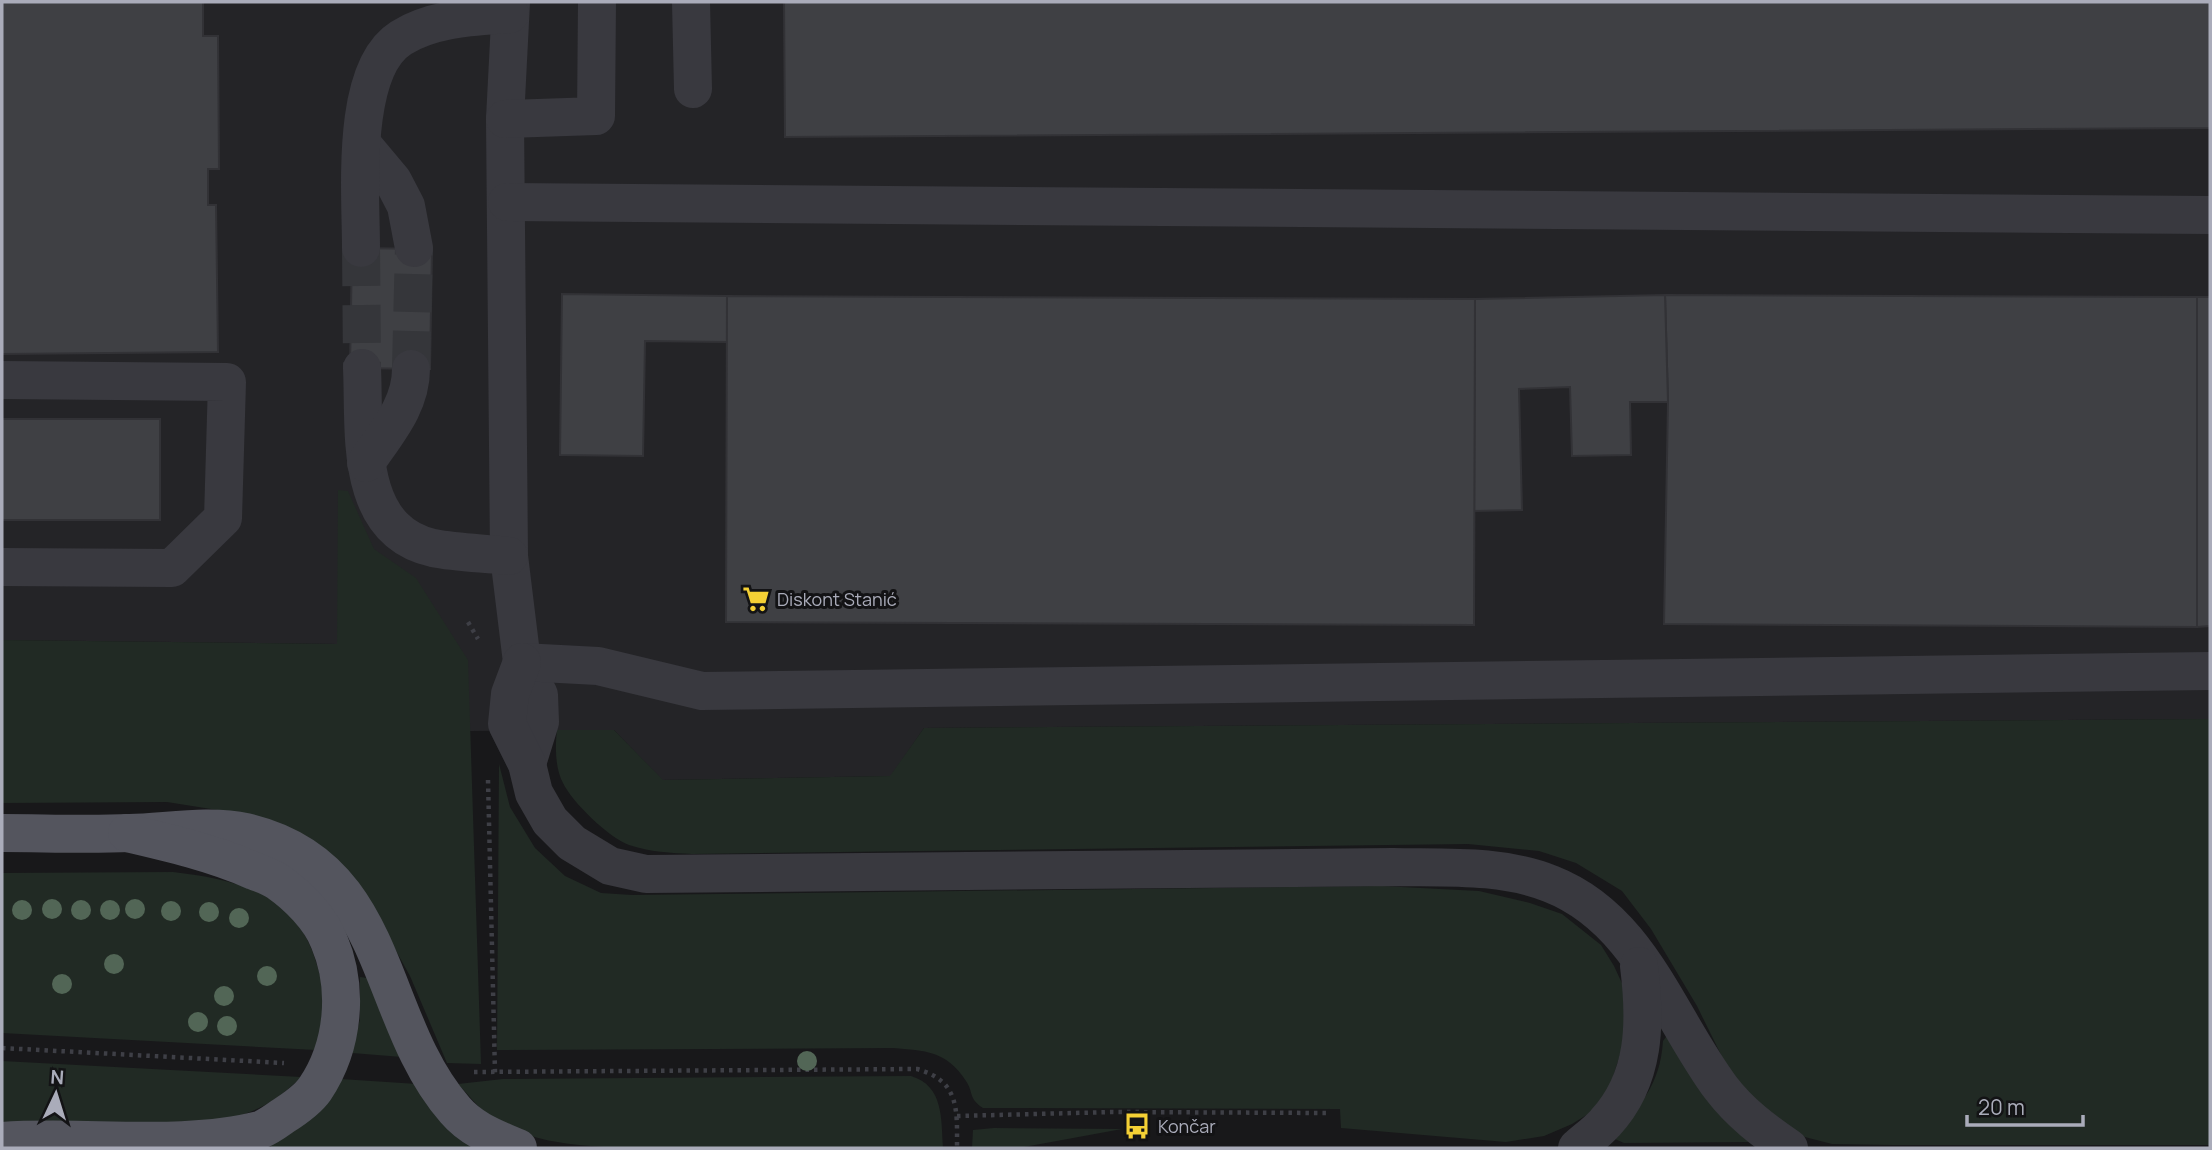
<svg xmlns="http://www.w3.org/2000/svg" width="2212" height="1150" font-family="Manrope,sans-serif">
<style>
.built{fill:#242427}
.green{fill:#212a24}
.building{fill:#3f4044;stroke:#323236;stroke-width:2}
.lines{fill:none;stroke-linecap:round;stroke-linejoin:round}
.minor-tunnel{stroke:#35363a;stroke-width:38;stroke-dasharray:38 19;stroke-linecap:butt}
.path{stroke:#3e3f46;stroke-width:4.5;stroke-dasharray:3.5 5;stroke-linecap:butt}
.minor{stroke:#39393f;stroke-width:38}
.major{stroke:#54555e;stroke-width:38}
.tree{fill:#526656}
.labels{text-anchor:middle;dominant-baseline:central;stroke-width:6;stroke-linejoin:round;paint-order:stroke}
.poi-label{font-size:18px;fill:#aaacba;stroke:#131315;text-anchor:start}
</style>
<rect width="100%" height="100%" fill="#18181a"/>
<path class="built" d="M2,2H2210V719L924,728L891,776L662,780L614,730L468,731L337,644L2,640Z"/>
<g class="green">
<path d="M338,490L348,491L374,549L416,578L468,660L481,1064L447,1063L410,976L379,920L236,813L167,802L2,803V640L337,644Z"/>
<path d="M2210,719V1145H1892L1832,1144L1801,1136L1772,1119L1732,1077L1697,1006L1651,929L1622,891L1576,863L1539,851L1468,844L692,854C671,853 650,852 629,845C609,838 572,802 563,783C555,768 555,747 557,730H614L663,780L890,776L924,728Z"/>
<path d="M499,764L510,807L535,848L565,876L601,893L632,895L1382,886L1479,891L1530,903L1562,914L1601,945L1614,966L1626,992L1631,1019L1608,1093L1588,1114L1572,1124L1544,1136L1506,1142L1341,1128L1340,1109L983,1108C968,1098 974,1093 966,1081C946,1050 925,1051 893,1048L497,1050Z"/>
<path d="M173,872C239,880 297,893 317,965C319,973 323,982 324,991C326,1009 319,1032 316,1050L2,1033V873Z"/>
<path d="M360,977L367,978L402,1057L352,1053L360,1019Z"/>
<path d="M1673,1036L1749,1142L1624,1143L1615,1139C1639,1104 1660,1087 1663,1041L1666,1037Z"/>
<path d="M2,1061L301,1077C250,1130 194,1124 126,1125C85,1126 43,1127 2,1128Z"/>
<path d="M911,1076C944,1086 941,1119 943,1148L603,1147C564,1144 521,1140 489,1115C477,1107 468,1094 458,1084L503,1079Z"/>
<path d="M341,1079L417,1084L475,1148H271V1145Z"/>
<path d="M994,1128L1122,1129L1024,1147L972,1148L973,1130Z"/>
</g>
<g class="building">
<path d="M2,2H203V36H218L219,169H208V205H216L218,352L2,354Z"/>
<path d="M784,2H2210V128L785,137Z"/>
<path d="M352,248L432,249L430,369L350,368Z"/>
<path d="M562,294L727,296V342L645,341L643,456L560,455Z"/>
<path d="M1665,295L2197,297V627L1664,624L1668,402Z"/>
<path d="M1665,295L1668,402H1630L1631,455L1572,456L1570,387L1519,389L1522,510L1474,511L1475,299Z"/>
<path d="M727,296L1475,299L1474,625L726,622Z"/>
<path d="M2197,297H2210V626L2197,627Z"/>
<rect x="2" y="419" width="158" height="101"/>
</g>
<g class="lines">
<g class="minor-tunnel">
<path d="M361,248L362,368"/>
<path d="M411,369L414,248"/>
</g>
<g class="path">
<path d="M468,622L478,639"/>
<path d="M488,780L495,1073"/>
<path d="M2,1048L284,1063"/>
<path d="M474,1072L917,1069C960,1081 957,1110 957,1148"/>
<path d="M957,1116L1113,1112L1327,1113"/>
</g>
<g class="minor">
<path d="M511,2L505,119L509,556L522,662L539,695L540,722L527,764"/>
<path d="M691,2L693,89"/>
<path d="M505,119L596,116L597,2"/>
<path d="M362,144L393,181L406,206L414,248"/>
<path d="M507,202L2210,215"/>
<path d="M361,248C361,194 350,70 401,38C433,18 474,17 510,14"/>
<path d="M362,368C365,431 353,530 433,548C458,553 484,553 509,556"/>
<path d="M2,380L227,382L223,518L172,568L2,567"/>
<path d="M366,463C386,433 411,406 411,369"/>
<path d="M522,662L598,666L702,691L2210,671"/>
<path d="M522,662L510,694L507,724L527,764L534,793L550,821L572,843L610,866L646,874L1393,867C1444,868 1502,864 1551,884C1640,919 1668,1017 1721,1088C1740,1113 1764,1131 1789,1148"/>
<path d="M1577,1148C1586,1140 1597,1132 1605,1123C1646,1079 1646,1022 1639,966"/>
</g>
<g class="major">
<path d="M2,833C44,833 87,835 130,833C167,832 209,824 246,832C392,866 374,1018 455,1110C472,1130 495,1138 518,1148"/>
<path d="M2,1141C84,1135 182,1150 260,1130C268,1127 276,1121 283,1116C294,1109 308,1099 315,1089C344,1046 349,988 329,941C320,918 298,896 278,882C271,877 262,874 254,871C213,853 170,843 127,833"/>
</g>
</g>
<g class="tree">
<circle cx="52" cy="909" r="10"/>
<circle cx="135" cy="909" r="10"/>
<circle cx="22" cy="910" r="10"/>
<circle cx="81" cy="910" r="10"/>
<circle cx="110" cy="910" r="10"/>
<circle cx="171" cy="911" r="10"/>
<circle cx="209" cy="912" r="10"/>
<circle cx="239" cy="918" r="10"/>
<circle cx="114" cy="964" r="10"/>
<circle cx="267" cy="976" r="10"/>
<circle cx="62" cy="984" r="10"/>
<circle cx="224" cy="996" r="10"/>
<circle cx="198" cy="1022" r="10"/>
<circle cx="227" cy="1026" r="10"/>
<circle cx="807" cy="1061" r="10"/>
</g>
<defs>
<g id="supermarket-bare" transform="scale(2.1)"><path d="M-6-5.5h2.5l.6 2H6L4.5 2H-2.5L-4.4-4H-6ZM-1.5 3.2a1.3 1.3 0 1 0 .1 0ZM3 3.2a1.3 1.3 0 1 0 .1 0Z" fill="#f4d035" stroke="#131315" stroke-width="2.5" paint-order="stroke"/></g>
<g id="bus-bare" transform="scale(2.1)"><path d="M-5-6H5V4H4V6H2V4H-2V6H-4V4H-5ZM-3.5-4V0h7V-4ZM-3.5 1.2v1.5H-2V1.2ZM2 1.2v1.5H3.5V1.2Z" fill="#f4d035" stroke="#131315" stroke-width="2.5" paint-order="stroke"/></g>
</defs>
<g fill-rule="evenodd">
<use href="#supermarket-bare" x="756" y="599"/>
<use href="#bus-bare" x="1137" y="1126"/>
</g>
<g class="labels">
<g class="poi-label">
<text x="777" y="599">Diskont Stanić</text>
<text x="1158" y="1126">Končar</text>
</g>
</g>
<rect width="2212" height="1150" fill="none" stroke="#aaacba" stroke-width="7"/>
<g transform="translate(56 1094) rotate(4)" stroke="#131315" stroke-width="5" paint-order="stroke">
<path d="M0-5L12 26L0 18L-12 26Z" fill="#aaacba"/>
<text y="-10" font-size="19" font-weight="bold" text-anchor="middle" fill="#aaacba">N</text>
</g>
<path d="M1967 1115v10h116v-10" fill="none" stroke="#aaacba" stroke-width="3.5"/>
<text x="1978" y="1115" font-size="21" fill="#aaacba" stroke="#131315" stroke-width="5" paint-order="stroke">20 m</text>
</svg>
